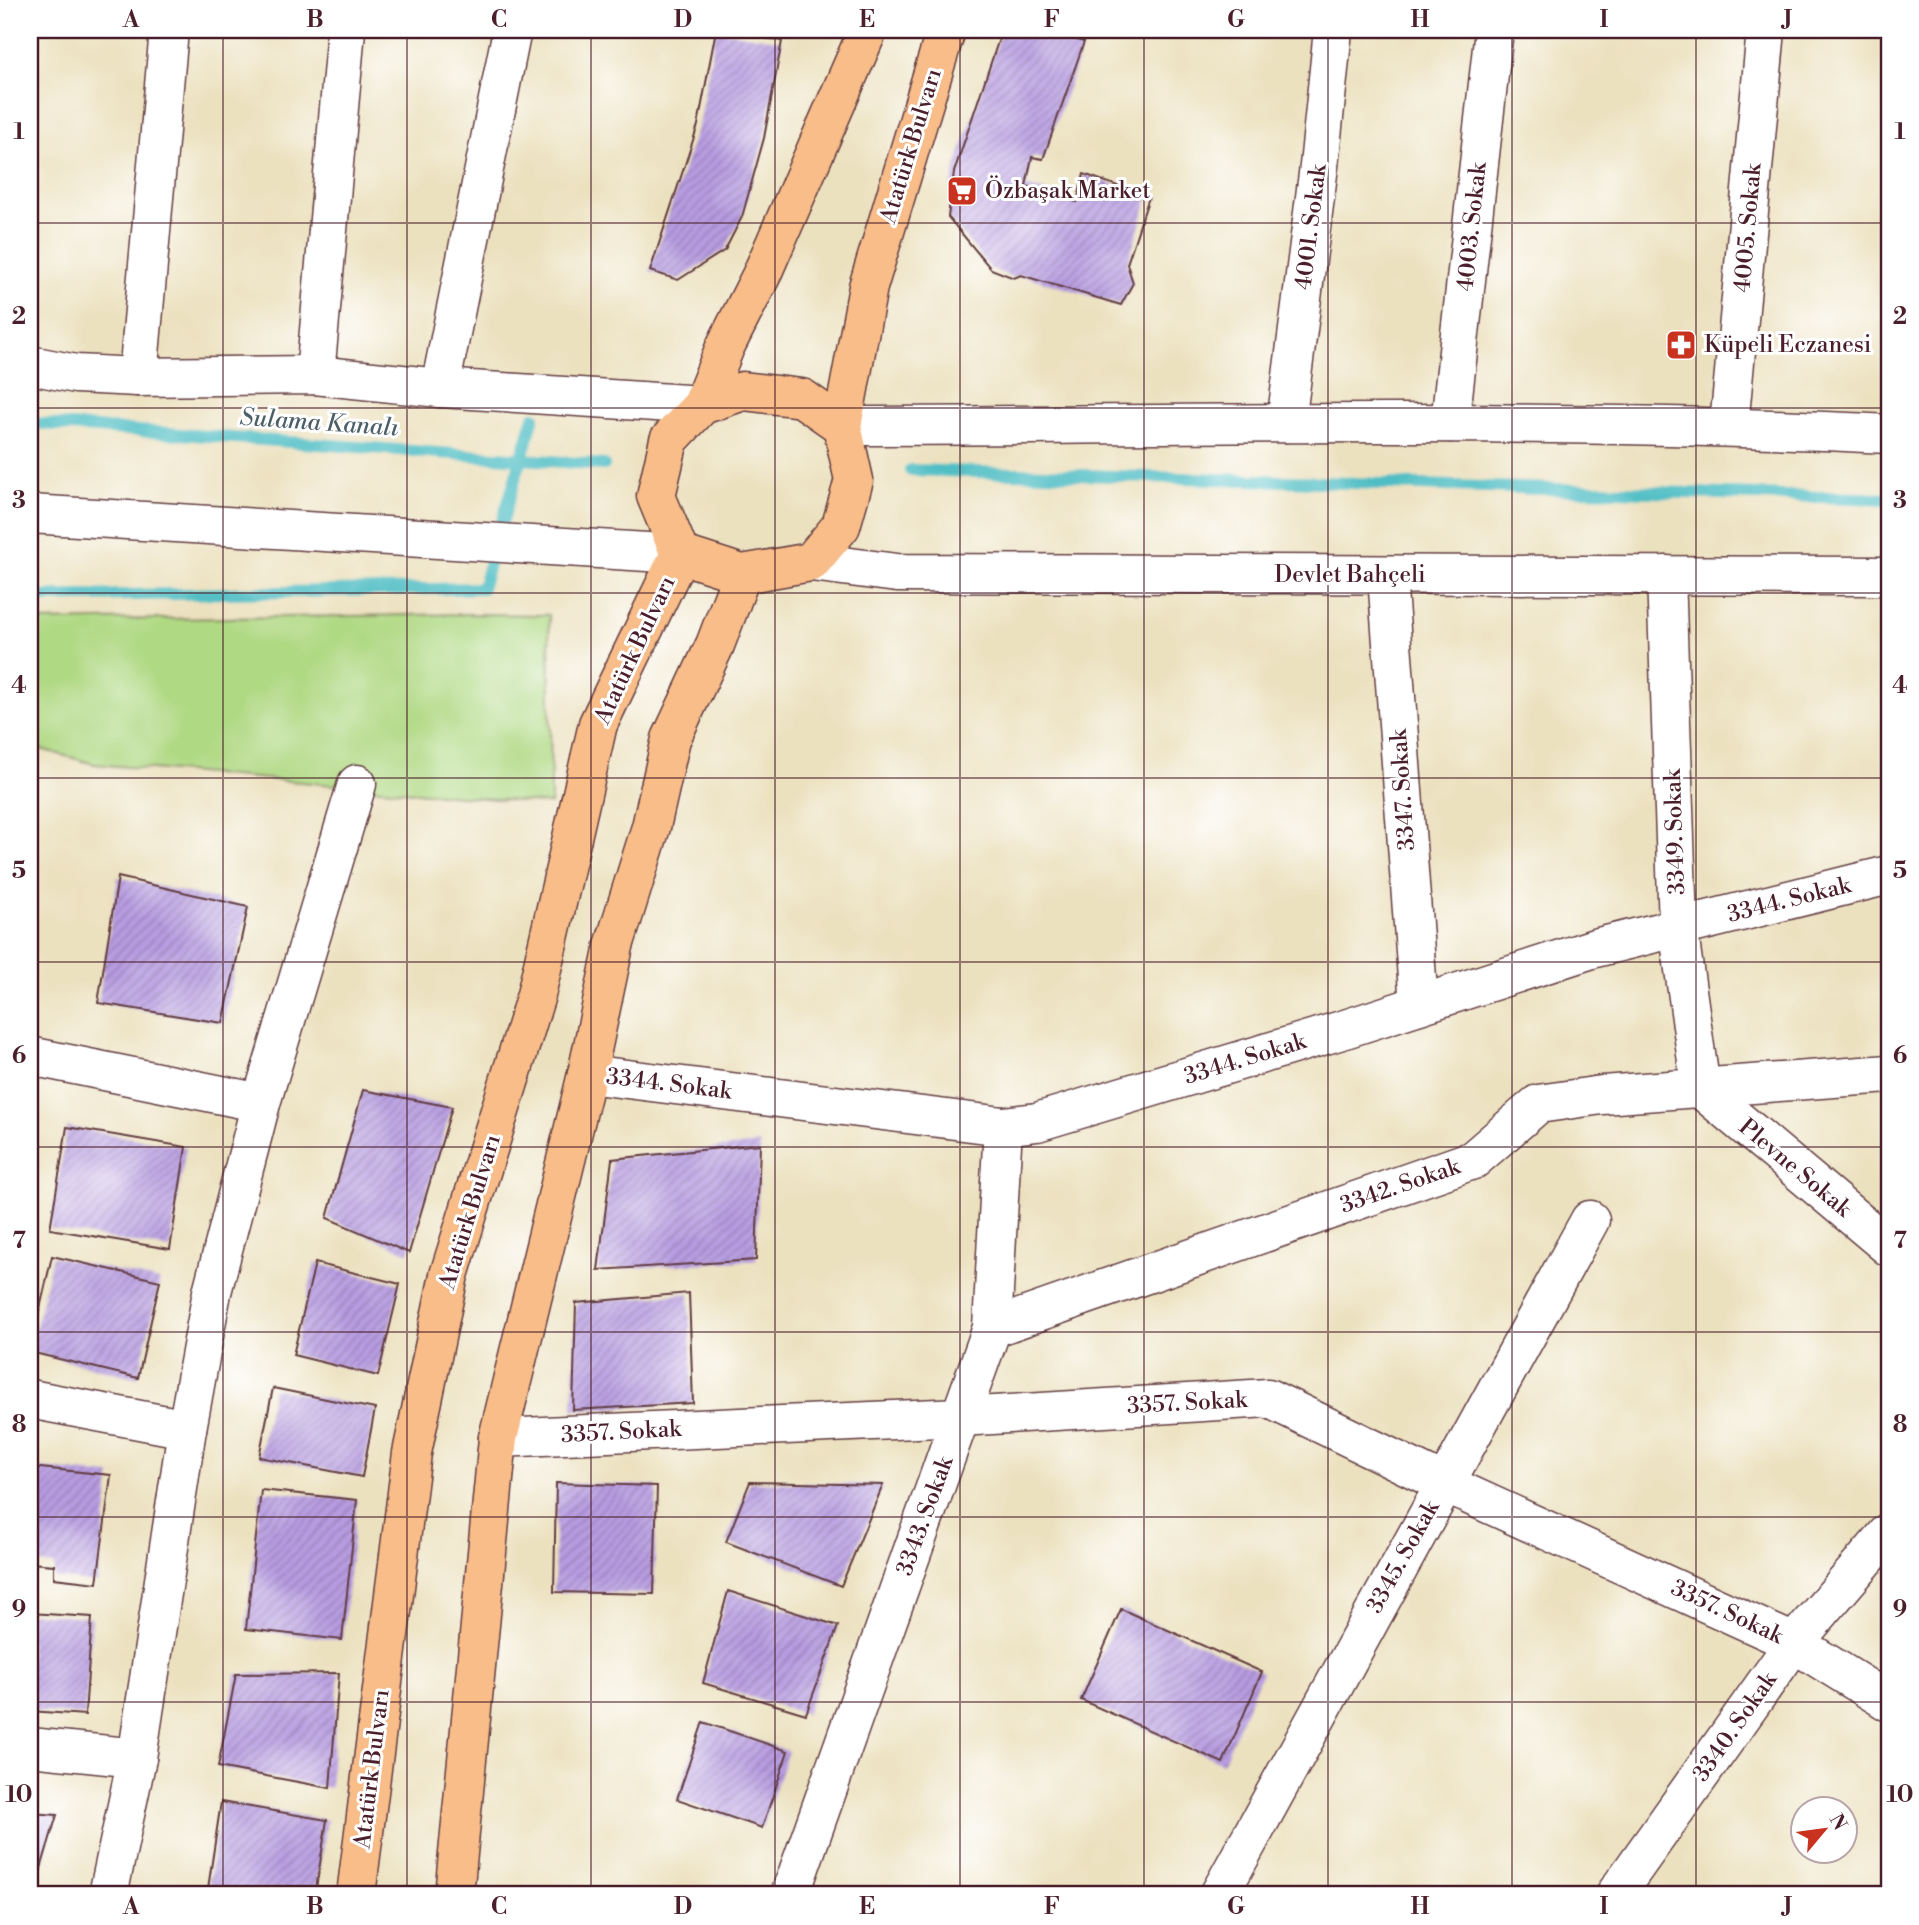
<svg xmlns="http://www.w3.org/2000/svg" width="1919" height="1925" font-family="'Libre Bodoni',serif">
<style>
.park{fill:#b0d984;stroke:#7d7c58;stroke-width:2}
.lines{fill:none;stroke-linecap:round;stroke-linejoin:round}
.stream{stroke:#50bec4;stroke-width:12}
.building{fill:url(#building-hatch)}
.minor-casing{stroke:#623c41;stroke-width:41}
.major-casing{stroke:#623c41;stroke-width:41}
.minor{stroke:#fff;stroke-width:38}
.major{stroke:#f8bd89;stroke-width:38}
.grid{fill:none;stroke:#4a1f2b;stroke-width:2;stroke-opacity:0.55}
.labels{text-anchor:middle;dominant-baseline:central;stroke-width:6;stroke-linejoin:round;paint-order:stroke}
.street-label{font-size:23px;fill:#4a1f2b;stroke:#fff}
.poi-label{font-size:23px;fill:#4a1f2b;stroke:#fff;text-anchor:start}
.water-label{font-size:24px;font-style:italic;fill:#4c5f68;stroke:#fff}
.neatline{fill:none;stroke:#4a1f2b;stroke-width:2.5}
.grid-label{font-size:23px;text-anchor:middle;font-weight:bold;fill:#4a1f2b}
</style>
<defs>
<pattern id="building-hatch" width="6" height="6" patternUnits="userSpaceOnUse" patternTransform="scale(1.75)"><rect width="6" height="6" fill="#b79ce1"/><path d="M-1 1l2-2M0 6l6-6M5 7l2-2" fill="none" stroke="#977fb7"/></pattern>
</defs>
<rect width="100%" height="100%" fill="#fff"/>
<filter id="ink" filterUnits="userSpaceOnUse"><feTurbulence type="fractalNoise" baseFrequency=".0143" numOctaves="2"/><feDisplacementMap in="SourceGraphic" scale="14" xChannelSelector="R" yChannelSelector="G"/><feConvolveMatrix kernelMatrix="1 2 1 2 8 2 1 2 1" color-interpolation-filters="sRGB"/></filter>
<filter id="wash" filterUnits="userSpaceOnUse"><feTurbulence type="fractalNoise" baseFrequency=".00686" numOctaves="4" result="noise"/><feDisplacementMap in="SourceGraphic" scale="28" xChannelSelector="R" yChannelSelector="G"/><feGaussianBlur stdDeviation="1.57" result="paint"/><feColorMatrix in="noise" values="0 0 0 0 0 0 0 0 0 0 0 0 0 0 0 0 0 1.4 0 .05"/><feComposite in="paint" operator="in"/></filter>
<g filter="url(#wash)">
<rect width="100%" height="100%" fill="#ece1bf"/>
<path class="park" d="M473,614L549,615L551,804L94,764L30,746V621Z"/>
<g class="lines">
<g class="stream">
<path d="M30,423L604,465"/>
<path d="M910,470L1889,499"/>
<path d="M30,597L482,588L534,417"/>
</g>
</g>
<g id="blocks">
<g class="building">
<path d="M716,30L782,41L764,138L742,217L725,250L678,280L650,271L698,125Z"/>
<path d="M1002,30H1043L1084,42L1043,159L1032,157L1026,186L1077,202L1084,174L1149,197L1127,264L1133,283L1121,305L1021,275L1014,278L991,269L948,217L954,172Z"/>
<path d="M118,877L248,907L223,1023L98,1003Z"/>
<path d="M363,1090L452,1107L409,1253L327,1218Z"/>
<path d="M67,1127L186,1147L170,1249L50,1229Z"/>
<path d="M760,1144L756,1260L598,1270L612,1159Z"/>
<path d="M52,1256L160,1281L138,1378L30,1352Z"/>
<path d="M315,1263L400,1284L378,1376L293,1355Z"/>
<path d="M689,1293L693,1403L573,1410L576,1303Z"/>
<path d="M273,1388L375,1409L362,1477L259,1457Z"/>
<path d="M30,1467L111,1475L97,1583L54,1578V1565L30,1563Z"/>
<path d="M750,1482L883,1485L841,1586L726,1542Z"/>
<path d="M556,1483L657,1486L654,1594L554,1592Z"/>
<path d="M261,1490L357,1500L342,1640L246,1629Z"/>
<path d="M728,1591L838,1626L806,1714L703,1683Z"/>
<path d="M1121,1609L1262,1672L1223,1763L1081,1700Z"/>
<path d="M30,1613L92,1617L85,1715L30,1711Z"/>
<path d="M339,1673L330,1788L218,1767L236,1674Z"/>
<path d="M703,1722L788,1751L762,1828L677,1799Z"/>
<path d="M221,1802L327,1820L315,1895H207Z"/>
<path d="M30,1813L57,1815L33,1895H30Z"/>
</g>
</g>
</g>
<g filter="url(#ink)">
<use href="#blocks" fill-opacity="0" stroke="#623c41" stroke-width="2"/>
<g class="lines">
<g class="minor-casing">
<g id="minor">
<path d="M30,365L76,374L138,377L315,375L440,388L702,405"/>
<path d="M315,375L346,30"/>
<path d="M138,377L169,30"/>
<path d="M440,388L512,30"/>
<path d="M1286,423L1319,166L1333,30"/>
<path d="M1450,423L1494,30"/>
<path d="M842,426C1191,425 1541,416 1889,434"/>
<path d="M1729,426L1766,30"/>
<path d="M30,514L680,554"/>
<path d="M811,562L897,573L1889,576"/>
<path d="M1666,575L1678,927L1701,1089L1889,1247"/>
<path d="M1387,576L1419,1005"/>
<path d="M30,1056L261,1103"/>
<path d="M587,1074L1003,1126L1037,1122L1345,1029L1595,948L1889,875"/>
<path d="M992,1328L1473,1160L1538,1104L1602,1095L1889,1074"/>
<path d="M30,1399L187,1429"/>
<path d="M498,1438L960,1417L1268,1398L1443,1483L1794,1643L1889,1702"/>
<path d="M30,1747L137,1758"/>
<path d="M108,1895L137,1758L187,1429L212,1292L261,1103L357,784"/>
<path d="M790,1895L992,1328L1003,1126"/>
<path d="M1219,1895L1590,1220"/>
<path d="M1615,1895L1794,1643L1889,1532"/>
</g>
</g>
<g class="major-casing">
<g id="major">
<path d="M743,391L802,398L842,426L854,480L841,526L811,562L742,574L680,554L656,496L669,440L702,405Z"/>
<path d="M702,405L725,347L761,276L868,30"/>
<path d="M842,426L868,287L946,30"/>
<path d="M356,1895L412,1453L449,1275L536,995L598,724L680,554"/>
<path d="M454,1895L498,1438L587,1074L614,946L651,827L671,739L715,645L742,574"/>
</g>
</g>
<use href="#minor" class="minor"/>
<use href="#major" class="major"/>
</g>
</g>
<path class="grid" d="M223,30V1895M407,30V1895M591,30V1895M775,30V1895M960,30V1895M1144,30V1895M1328,30V1895M1512,30V1895M1696,30V1895M30,223H1889M30,408H1889M30,593H1889M30,778H1889M30,962H1889M30,1147H1889M30,1332H1889M30,1517H1889M30,1702H1889"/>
<defs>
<g id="supermarket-square" transform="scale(1.575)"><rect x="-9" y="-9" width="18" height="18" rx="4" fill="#c8321e" stroke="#fff"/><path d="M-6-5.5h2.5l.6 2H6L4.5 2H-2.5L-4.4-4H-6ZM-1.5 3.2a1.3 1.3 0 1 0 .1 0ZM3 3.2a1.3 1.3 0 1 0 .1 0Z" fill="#fff"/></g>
<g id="pharmacy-square" transform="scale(1.575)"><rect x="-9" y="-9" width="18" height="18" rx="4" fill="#c8321e" stroke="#fff"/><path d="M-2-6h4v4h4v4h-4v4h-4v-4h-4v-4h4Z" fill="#fff"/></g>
</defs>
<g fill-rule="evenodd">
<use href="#supermarket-square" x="962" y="191"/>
<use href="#pharmacy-square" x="1681" y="345"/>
</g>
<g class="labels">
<g class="street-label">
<text transform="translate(911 146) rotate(-73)">Atatürk Bulvarı</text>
<text transform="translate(1311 227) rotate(-83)">4001. Sokak</text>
<text transform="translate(1472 227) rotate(-84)">4003. Sokak</text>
<text transform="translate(1748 228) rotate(-85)">4005. Sokak</text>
<text x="1350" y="575">Devlet Bahçeli</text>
<text transform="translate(635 650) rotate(-65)">Atatürk Bulvarı</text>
<text transform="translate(1403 790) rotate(-94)">3347. Sokak</text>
<text transform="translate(1675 832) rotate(-92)">3349. Sokak</text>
<text transform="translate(1789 900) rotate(-14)">3344. Sokak</text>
<text transform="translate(1245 1059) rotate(-17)">3344. Sokak</text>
<text transform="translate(669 1084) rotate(7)">3344. Sokak</text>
<text transform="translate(1795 1168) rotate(40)">Plevne Sokak</text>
<text transform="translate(1400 1186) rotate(-19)">3342. Sokak</text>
<text transform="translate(470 1212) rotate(-73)">Atatürk Bulvarı</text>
<text transform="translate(1187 1403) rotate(-3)">3357. Sokak</text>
<text transform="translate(621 1432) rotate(-3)">3357. Sokak</text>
<text transform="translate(925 1516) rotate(-70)">3343. Sokak</text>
<text transform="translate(1403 1557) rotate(-61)">3345. Sokak</text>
<text transform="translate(1727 1612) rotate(25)">3357. Sokak</text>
<text transform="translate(1735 1727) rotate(-55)">3340. Sokak</text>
<text transform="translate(372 1769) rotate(-83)">Atatürk Bulvarı</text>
</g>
<g class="poi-label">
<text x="985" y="191">Özbaşak Market</text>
<text x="1704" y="345">Küpeli Eczanesi</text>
</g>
<g class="water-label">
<text transform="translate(319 423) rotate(4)">Sulama Kanalı</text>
</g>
</g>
<rect width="1919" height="1925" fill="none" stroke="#fff" stroke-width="77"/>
<g transform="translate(1824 1830) rotate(61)"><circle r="33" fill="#ffffff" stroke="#b7a5aa" stroke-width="2"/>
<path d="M0-5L12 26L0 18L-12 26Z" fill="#c8321e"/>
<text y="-10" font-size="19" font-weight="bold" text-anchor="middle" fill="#4a1f2b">N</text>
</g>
<rect x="38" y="38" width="1843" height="1848" class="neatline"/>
<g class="grid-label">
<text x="131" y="27">A</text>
<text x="315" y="27">B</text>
<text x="499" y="27">C</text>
<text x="683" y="27">D</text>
<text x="867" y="27">E</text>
<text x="1052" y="27">F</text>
<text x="1236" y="27">G</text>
<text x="1420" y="27">H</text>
<text x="1604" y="27">I</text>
<text x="1788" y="27">J</text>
<text x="19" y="139">1</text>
<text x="1900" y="139">1</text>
<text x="19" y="324">2</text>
<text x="1900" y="324">2</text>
<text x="19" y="508">3</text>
<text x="1900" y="508">3</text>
<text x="19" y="693">4</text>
<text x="1900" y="693">4</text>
<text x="19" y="878">5</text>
<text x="1900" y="878">5</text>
<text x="19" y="1063">6</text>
<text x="1900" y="1063">6</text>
<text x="19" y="1248">7</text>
<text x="1900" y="1248">7</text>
<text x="19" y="1432">8</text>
<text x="1900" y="1432">8</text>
<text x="19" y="1617">9</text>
<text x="1900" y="1617">9</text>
<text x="19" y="1802">10</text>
<text x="1900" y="1802">10</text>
<text x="131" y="1914">A</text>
<text x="315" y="1914">B</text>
<text x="499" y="1914">C</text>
<text x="683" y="1914">D</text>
<text x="867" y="1914">E</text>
<text x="1052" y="1914">F</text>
<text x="1236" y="1914">G</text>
<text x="1420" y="1914">H</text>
<text x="1604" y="1914">I</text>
<text x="1788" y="1914">J</text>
</g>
</svg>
